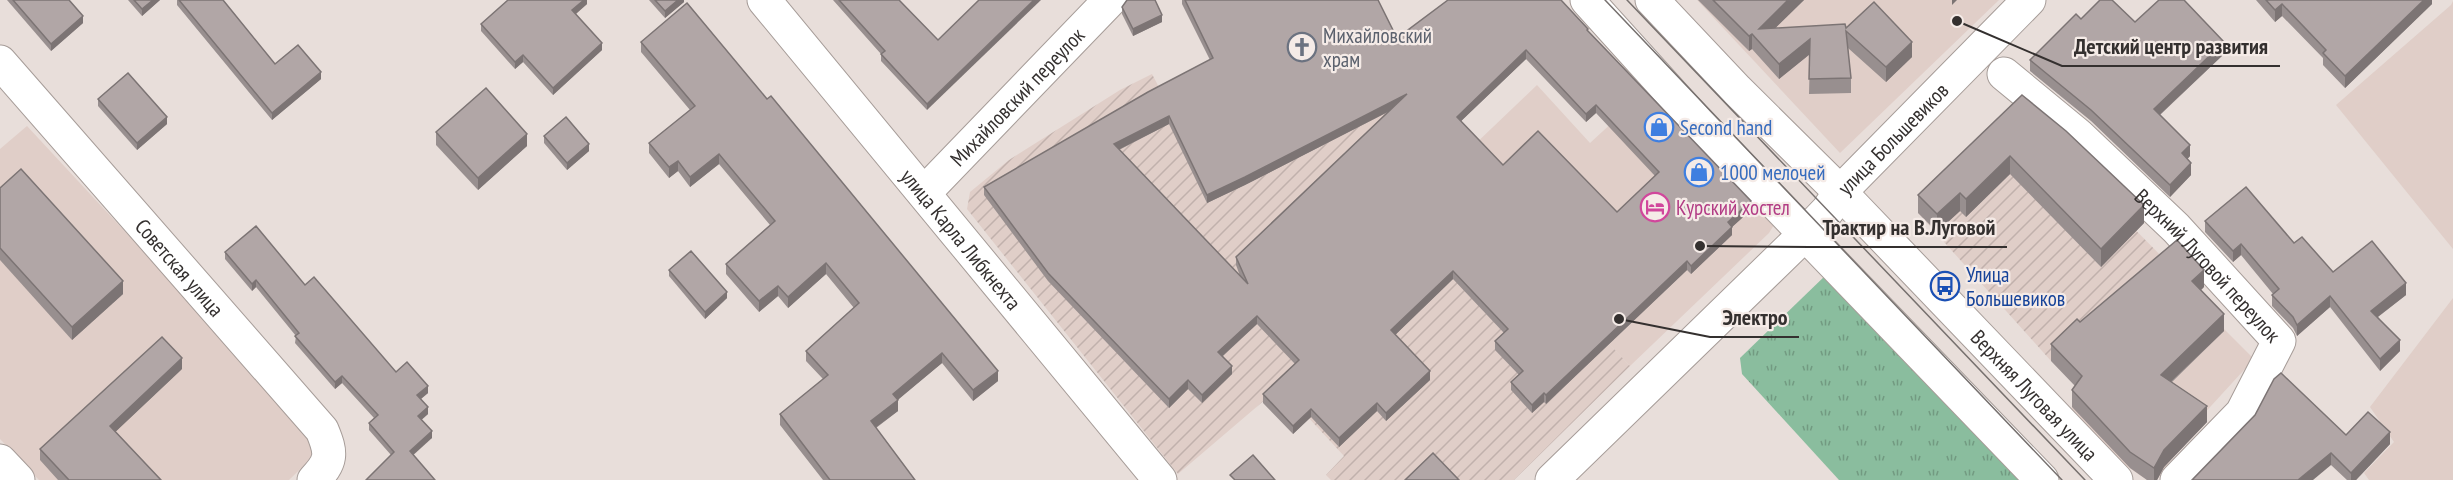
<svg xmlns="http://www.w3.org/2000/svg" width="2453" height="480" font-family="'PT Sans Narrow',sans-serif">
<style>
.built{fill:#e0cec8}
.industrial{fill:url(#industrial-furrows)}
.park{fill:url(#park-tufts)}
.lines{fill:none;stroke-linecap:round;stroke-linejoin:round}
.minor-casing{stroke:#a69c98;stroke-width:35}
.major-casing{stroke:#a69c98;stroke-width:35}
.minor{stroke:#fff;stroke-width:33}
.major{stroke:#fff;stroke-width:33}
.tram{stroke:#77716f;stroke-width:1.5}
.wall{fill:#988f8f;fill-rule:evenodd}
.shaded-wall{fill:#7c7474}
.building{fill:#b1a6a6;stroke:#7c7474;stroke-width:1.5;fill-rule:evenodd}
.labels{text-anchor:middle;dominant-baseline:central;stroke-width:4.5;stroke-linejoin:round;paint-order:stroke}
.worship-label{font-size:21px;fill:#5b616d;stroke:#f5ebe7;text-anchor:start}
.street-label{font-size:21px;fill:#34302f;stroke:#f5ebe7}
.shop-label{font-size:21px;fill:#366cbe;stroke:#f5ebe7;text-anchor:start}
.hotel-label{font-size:21px;fill:#b23c85;stroke:#f5ebe7;text-anchor:start}
.transit-label{font-size:21px;fill:#164399;stroke:#f5ebe7;text-anchor:start}
.leader{fill:none;stroke:#34302f;stroke-width:2}
.callout-dot{fill:#34302f;stroke:#f5ebe7;stroke-width:2}
.callout-label{font-size:22px;text-anchor:middle;font-weight:bold;fill:#34302f;stroke:#f5ebe7;stroke-width:4.5;stroke-linejoin:round;paint-order:stroke}
</style>
<defs>
<pattern id="industrial-furrows" width="10" height="10" patternUnits="userSpaceOnUse" patternTransform="scale(1.5)"><rect width="10" height="10" fill="#e0cec8"/><path d="M-1 1l2-2M0 10L10 0M9 11l2-2" fill="none" stroke="#c1b1ac"/></pattern>
<pattern id="park-tufts" width="24" height="20" patternUnits="userSpaceOnUse" patternTransform="scale(1.5)"><rect width="24" height="20" fill="#8abd9e"/><path d="M3 7l-1-3M5 7V3M7 7l1-3M15 17l-1-3M17 17v-4M19 17l1-3" fill="none" stroke="#729a81"/></pattern>
</defs>
<rect width="100%" height="100%" fill="#e8deda"/>
<g class="built">
<path d="M1697,0H1999L1840,153Z"/>
<path d="M2453,1V249L2336,105L2451,5Z"/>
<path d="M1537,85L1590,143L1653,85L1777,220L1769,233L1630,366L1531,261L1426,191Z"/>
<path d="M27,126L324,446L289,480H39L0,439V149Z"/>
<path d="M2166,271L2254,359L2200,418L2157,480H2147L2074,430L2067,415Z"/>
<path d="M2453,298V480H2369L2364,473L2394,442L2370,407Z"/>
</g>
<g class="industrial">
<path d="M1152,74L1162,93L1407,99L1344,153L1347,160L1532,261L1630,366L1514,480H1331L1326,475L1344,456L1280,387L1178,474L967,209L970,192L1009,160L1120,90Z"/>
<path d="M2019,116L2107,201L2171,266L2051,361L1918,213Z"/>
</g>
<path class="park" d="M1828,273L2020,480H1839L1742,374L1740,358Z"/>
<g class="lines">
<g class="minor-casing">
<g id="minor">
<path id="s1" d="M764,0L1160,480"/>
<path d="M1587,0L1699,124L1805,234"/>
<path id="s2" d="M0,62L322,430C332,454 332,461 314,480"/>
<path id="s3" d="M2004,74L2078,135L2176,228L2279,341L2242,413L2177,480"/>
<path id="s4" d="M1840,192L2029,0"/>
<path id="s5" d="M924,193L1110,0"/>
<path d="M0,461L18,480"/>
</g>
</g>
<g class="major-casing">
<g id="major">
<path id="s6" d="M1652,0L1737,90L1840,192L2116,480"/>
<path d="M1805,234L2042,480"/>
<path d="M1552,480L1805,234L1828,210L1840,192"/>
</g>
</g>
<use href="#minor" class="minor"/>
<use href="#major" class="major"/>
<g class="tram">
<path d="M1605,0L2062,480"/>
<path d="M1627,0L2085,480"/>
</g>
</g>
<g class="wall">
<path d="M7,0H69L83,23L51,51Z"/>
<path d="M128,0H160L142,16Z"/>
<path d="M177,0H223L275,64L321,79L272,120L177,5Z"/>
<path d="M587,0V4L576,14L602,50L553,95L523,62L515,69L481,31V24Z"/>
<path d="M649,0H684V2L665,18Z"/>
<path d="M833,0H899L938,40L927,110L881,61V54Z"/>
<path d="M1182,0H1378L1397,38L1588,32L1751,210L1732,227V235L1691,274L1687,270L1546,404L1544,402L1532,413L1511,390V382L1519,375L1495,350V341L1504,333L1453,279L1395,335L1430,380L1386,421L1377,411L1339,447L1311,417L1293,434L1263,403V394L1295,364L1257,324L1223,356L1232,374L1202,403L1188,389L1169,408L1048,281L984,195V187L1210,60L1182,4ZM1526,59L1586,122L1596,113L1655,176L1617,212L1503,165L1461,121ZM1388,112L1236,257V265L1240,276L1119,150L1169,124L1207,203L1245,185Z"/>
<path d="M1698,0H1804L1775,28H1846L1912,57L1886,82L1848,48L1851,78V93L1809,94L1810,54L1779,79L1752,49L1749,51Z"/>
<path d="M2256,0H2432V4L2345,88L2323,65V58L2282,16L2275,22Z"/>
<path d="M1122,7L1162,22L1133,36L1122,14Z"/>
<path d="M2081,19L2135,22L2224,54L2160,115L2190,156L2187,159L2191,175L2170,197L2091,121L2030,71V60Z"/>
<path d="M641,42L998,381L973,401L942,363L897,400L898,411L876,428L915,480H823L780,425V414L823,379L806,361V351L854,308L826,274L788,308L778,296L759,312L726,274V264L770,225L719,164L690,187L678,171L669,178L649,153V143L690,110L641,52Z"/>
<path d="M2022,95L2144,223L2101,267L2010,174L1966,217L1960,211L1937,232L1918,213V195Z"/>
<path d="M98,99L167,124L137,150L98,106Z"/>
<path d="M436,132L527,146L478,190L436,145Z"/>
<path d="M544,136L589,151L567,170L544,143Z"/>
<path d="M0,188L123,294L72,340L0,260Z"/>
<path d="M2205,221L2294,243L2333,272L2406,295L2378,317L2400,351L2380,371L2330,307L2297,336L2293,328L2272,306V295L2273,294L2241,255L2233,262L2205,232Z"/>
<path d="M225,252L305,285L396,372L428,393L421,399L428,414L421,420L432,438L391,455L369,430V423L374,418L342,383L335,389L295,343L296,336L256,287L252,291L225,259Z"/>
<path d="M669,270L727,298L705,319L669,276Z"/>
<path d="M2204,287L2201,290L2224,331L2172,382L2207,422L2164,467L2157,480H2147L2130,468L2072,407V390L2075,386L2051,361V344L2080,322Z"/>
<path d="M182,369L115,432L161,480H58L40,460V449Z"/>
<path d="M2346,435L2390,444L2356,480H2347L2331,465L2192,480Z"/>
</g>
<g class="shaded-wall">
<path d="M153,0H160L142,16V9Z"/>
<path d="M584,0H587V4L572,17V10Z"/>
<path d="M678,0H684V2L665,18V11Z"/>
<path d="M1034,0H1041L927,110V104Z"/>
<path d="M1788,0H1804L1760,43L1759,29Z"/>
<path d="M1952,0H1957L1952,5Z"/>
<path d="M2424,0H2432V4L2345,88V76Z"/>
<path d="M2282,4V16L2275,22V10Z"/>
<path d="M1162,15V22L1133,36V29Z"/>
<path d="M83,16V23L51,51V44Z"/>
<path d="M1752,34V49L1749,51V36Z"/>
<path d="M1810,39V54L1779,79V64Z"/>
<path d="M1912,42V57L1886,82V67Z"/>
<path d="M2224,42V54L2154,120V109Z"/>
<path d="M602,43V50L553,95V88Z"/>
<path d="M1526,50V59L1457,125V117Z"/>
<path d="M523,55V62L515,69V62Z"/>
<path d="M321,72V79L272,120V113Z"/>
<path d="M1407,94V102L1245,185L1207,203V195Z"/>
<path d="M1596,105V113L1586,122V114Z"/>
<path d="M1169,116V124L1114,152V144Z"/>
<path d="M167,117V124L137,150V143Z"/>
<path d="M527,134V146L478,190V178Z"/>
<path d="M589,144V151L567,170V163Z"/>
<path d="M2190,145V156L2182,165V153Z"/>
<path d="M719,154V164L690,187V177Z"/>
<path d="M2010,156V174L1966,217V199Z"/>
<path d="M678,161V171L669,178V167Z"/>
<path d="M2191,163V175L2170,197V185Z"/>
<path d="M1960,193V211L1937,232V214Z"/>
<path d="M1751,201V210L1732,227V235L1691,274V266L1728,222Z"/>
<path d="M2144,205V223L2101,267V249Z"/>
<path d="M2241,244V255L2233,262V251Z"/>
<path d="M1687,261V270L1546,404V395Z"/>
<path d="M826,263V274L788,308V297Z"/>
<path d="M2204,270V287L2192,298V281Z"/>
<path d="M1453,271V279L1391,339V330Z"/>
<path d="M256,280V287L252,291V284Z"/>
<path d="M123,281V294L72,340V327Z"/>
<path d="M2406,283V295L2371,322V311Z"/>
<path d="M778,286V296L759,312V301Z"/>
<path d="M727,292V298L705,319V312Z"/>
<path d="M2330,296V307L2297,336V325Z"/>
<path d="M2224,314V331L2161,391V375Z"/>
<path d="M1257,316V324L1218,360V352Z"/>
<path d="M2400,340V351L2380,371V359Z"/>
<path d="M942,353V363L893,404V394Z"/>
<path d="M182,358V369L110,437V426Z"/>
<path d="M1232,366V374L1202,403V395Z"/>
<path d="M998,371V381L973,401V390Z"/>
<path d="M1430,371V380L1386,421V413Z"/>
<path d="M342,376V383L335,389V382Z"/>
<path d="M1188,380V389L1169,408V399Z"/>
<path d="M428,386V393L417,402V395Z"/>
<path d="M1544,393V402L1532,413V405Z"/>
<path d="M898,400V411L871,431V421Z"/>
<path d="M1377,403V411L1339,447V438Z"/>
<path d="M2207,406V422L2164,467L2157,480H2154V468L2164,450Z"/>
<path d="M428,407V414L418,423V416Z"/>
<path d="M1311,409V417L1293,434V426Z"/>
<path d="M432,431V438L410,458V451Z"/>
<path d="M2390,432V444L2356,480H2351V473Z"/>
<path d="M2331,453V465L2313,480H2298Z"/>
</g>
<g class="building">
<path d="M13,0H69L83,16L51,44Z"/>
<path d="M134,0H153L142,9Z"/>
<path d="M179,0H223L275,64L298,45L321,72L272,113Z"/>
<path d="M508,0H584L572,10L602,43L553,88L523,55L515,62L481,24Z"/>
<path d="M655,0H678L665,11Z"/>
<path d="M839,0H899L938,40L979,0H1034L927,104L881,54L885,51Z"/>
<path d="M1127,0H1155L1162,15L1133,29L1122,7Z"/>
<path d="M1185,0H1378L1397,38L1448,0H1561L1588,29L1587,30L1751,201L1728,222L1732,227L1691,266L1687,261L1546,395L1544,393L1532,405L1511,382L1523,371L1495,341L1508,329L1453,271L1391,330L1430,371L1386,413L1377,403L1339,438L1311,409L1293,426L1263,394L1299,360L1257,316L1218,352L1232,366L1202,395L1188,380L1169,399L1048,273L984,187L1148,92L1213,58ZM1526,50L1586,114L1596,105L1659,172L1617,212L1538,131L1503,165L1457,117ZM1407,94L1236,257L1248,284L1114,144L1169,116L1207,195L1245,177Z"/>
<path d="M1713,0H1788L1759,29L1845,24L1846,28L1874,2L1912,42L1886,67L1846,31L1851,78L1809,79L1810,39L1779,64L1752,34L1749,36Z"/>
<path d="M2100,0H2112L2135,22L2159,0H2184L2224,42L2154,109L2190,145L2182,153L2191,163L2170,185L2091,110L2030,60L2076,14L2081,19Z"/>
<path d="M2266,0H2424L2345,76L2323,53L2326,50L2282,4L2275,10Z"/>
<path d="M687,3L767,99L771,96L998,371L973,390L942,353L893,394L898,400L871,421L915,480H830L780,414L828,375L806,351L859,303L826,263L788,297L778,286L759,301L726,264L775,221L719,154L690,177L678,161L669,167L649,143L695,106L641,42Z"/>
<path d="M128,73L167,117L137,143L98,99Z"/>
<path d="M486,88L527,134L478,178L436,132Z"/>
<path d="M2022,95L2066,131L2144,205L2101,249L2010,156L1966,199L1960,193L1937,214L1918,195Z"/>
<path d="M566,117L589,144L567,163L544,136Z"/>
<path d="M21,169L123,281L72,327L0,248V188Z"/>
<path d="M2246,187L2294,243L2302,237L2333,272L2372,241L2406,283L2371,311L2400,340L2380,359L2330,296L2297,325L2293,317L2272,295L2279,289L2241,244L2233,251L2205,221Z"/>
<path d="M256,226L305,285L314,277L396,372L407,362L428,386L417,395L428,407L418,416L432,431L410,451L435,480H366L394,452L369,423L378,415L342,376L335,382L295,336L299,333L256,280L252,284L225,252Z"/>
<path d="M2177,240L2204,270L2192,281L2224,314L2161,375L2207,406L2164,450L2154,468L2130,452L2072,390L2082,376L2051,344L2077,319L2080,322Z"/>
<path d="M691,251L727,292L705,312L669,270Z"/>
<path d="M162,337L182,358L110,426L161,480H69L40,449Z"/>
<path d="M2281,373L2346,435L2368,412L2390,432L2351,473L2331,453L2298,480H2192L2255,415L2274,379Z"/>
<path d="M1433,453L1459,480H1405Z"/>
<path d="M1253,455L1275,480H1235L1230,475Z"/>
</g>
<defs>
<g id="church-ring" transform="scale(1.5)"><circle r="9.5" fill="#f5ebe7" stroke="#6b7280" stroke-width="1.5"/><path d="M-1.2-6h2.4v3.5h3.3v2.4h-3.3V6h-2.4V-.1h-3.3v-2.4h3.3Z" fill="#6b7280"/></g>
<g id="shop-ring" transform="scale(1.5)"><circle r="9.5" fill="#f5ebe7" stroke="#3f7fe0" stroke-width="1.5"/><path d="M-5-2.5h2.3a2.7 3.5 0 0 1 5.4 0H5L5.5 6h-11ZM-1.5-2.5h3a1.5 2.3 0 0 0-3 0Z" fill="#3f7fe0"/></g>
<g id="hotel-ring" transform="scale(1.5)"><circle r="9.5" fill="#f5ebe7" stroke="#d1479c" stroke-width="1.5"/><path d="M-6-4.5h1.5V1H6V5H4.5V3h-9V5H-6ZM-4 0a1.8 1.8 0 1 1 3.6 0ZM.5 0V-2.5h3Q6-2.5 6 0Z" fill="#d1479c"/></g>
<g id="bus-ring" transform="scale(1.5)"><circle r="9.5" fill="#f5ebe7" stroke="#1a4fb4" stroke-width="1.5"/><path d="M-5-6H5V4H4V6H2V4H-2V6H-4V4H-5ZM-3.5-4V0h7V-4ZM-3.5 1.2v1.5H-2V1.2ZM2 1.2v1.5H3.5V1.2Z" fill="#1a4fb4"/></g>
</defs>
<g fill-rule="evenodd">
<use href="#church-ring" x="1302" y="47"/>
<use href="#shop-ring" x="1659" y="127"/>
<use href="#shop-ring" x="1699" y="172"/>
<use href="#hotel-ring" x="1655" y="207"/>
<use href="#bus-ring" x="1945" y="286"/>
</g>
<g class="labels">
<g class="worship-label">
<text x="1323" y="35">Михайловский<tspan x="1323" dy="24">храм</tspan></text>
</g>
<g class="street-label">
<text stroke="none"><textPath href="#s5" startOffset="134">Михайловский переулок</textPath></text>
<text stroke="none"><textPath href="#s4" startOffset="75">улица Большевиков</textPath></text>
<text stroke="none"><textPath href="#s1" startOffset="310">улица Карла Либкнехта</textPath></text>
<text stroke="none"><textPath href="#s2" startOffset="273">Советская улица</textPath></text>
<text stroke="none"><textPath href="#s3" startOffset="280">Верхний Луговой переулок</textPath></text>
<text stroke="none"><textPath href="#s6" startOffset="550">Верхняя Луговая улица</textPath></text>
</g>
<g class="shop-label">
<text x="1680" y="127">Second hand</text>
<text x="1720" y="172">1000 мелочей</text>
</g>
<g class="hotel-label">
<text x="1676" y="207">Курский хостел</text>
</g>
<g class="transit-label">
<text x="1966" y="274">Улица<tspan x="1966" dy="24">Большевиков</tspan></text>
</g>
</g>
<path class="leader" d="M1957 21L2062 66H2280M1700 246L1810 247H2007M1619 319L1710 337H1799"/>
<g class="callout-dot">
<circle cx="1957" cy="21" r="6"/>
<circle cx="1700" cy="246" r="6"/>
<circle cx="1619" cy="319" r="6"/>
</g>
<g class="callout-label">
<text x="2171" y="54">Детский центр развития</text>
<text x="1909" y="235">Трактир на В.Луговой</text>
<text x="1755" y="325">Электро</text>
</g>
</svg>
